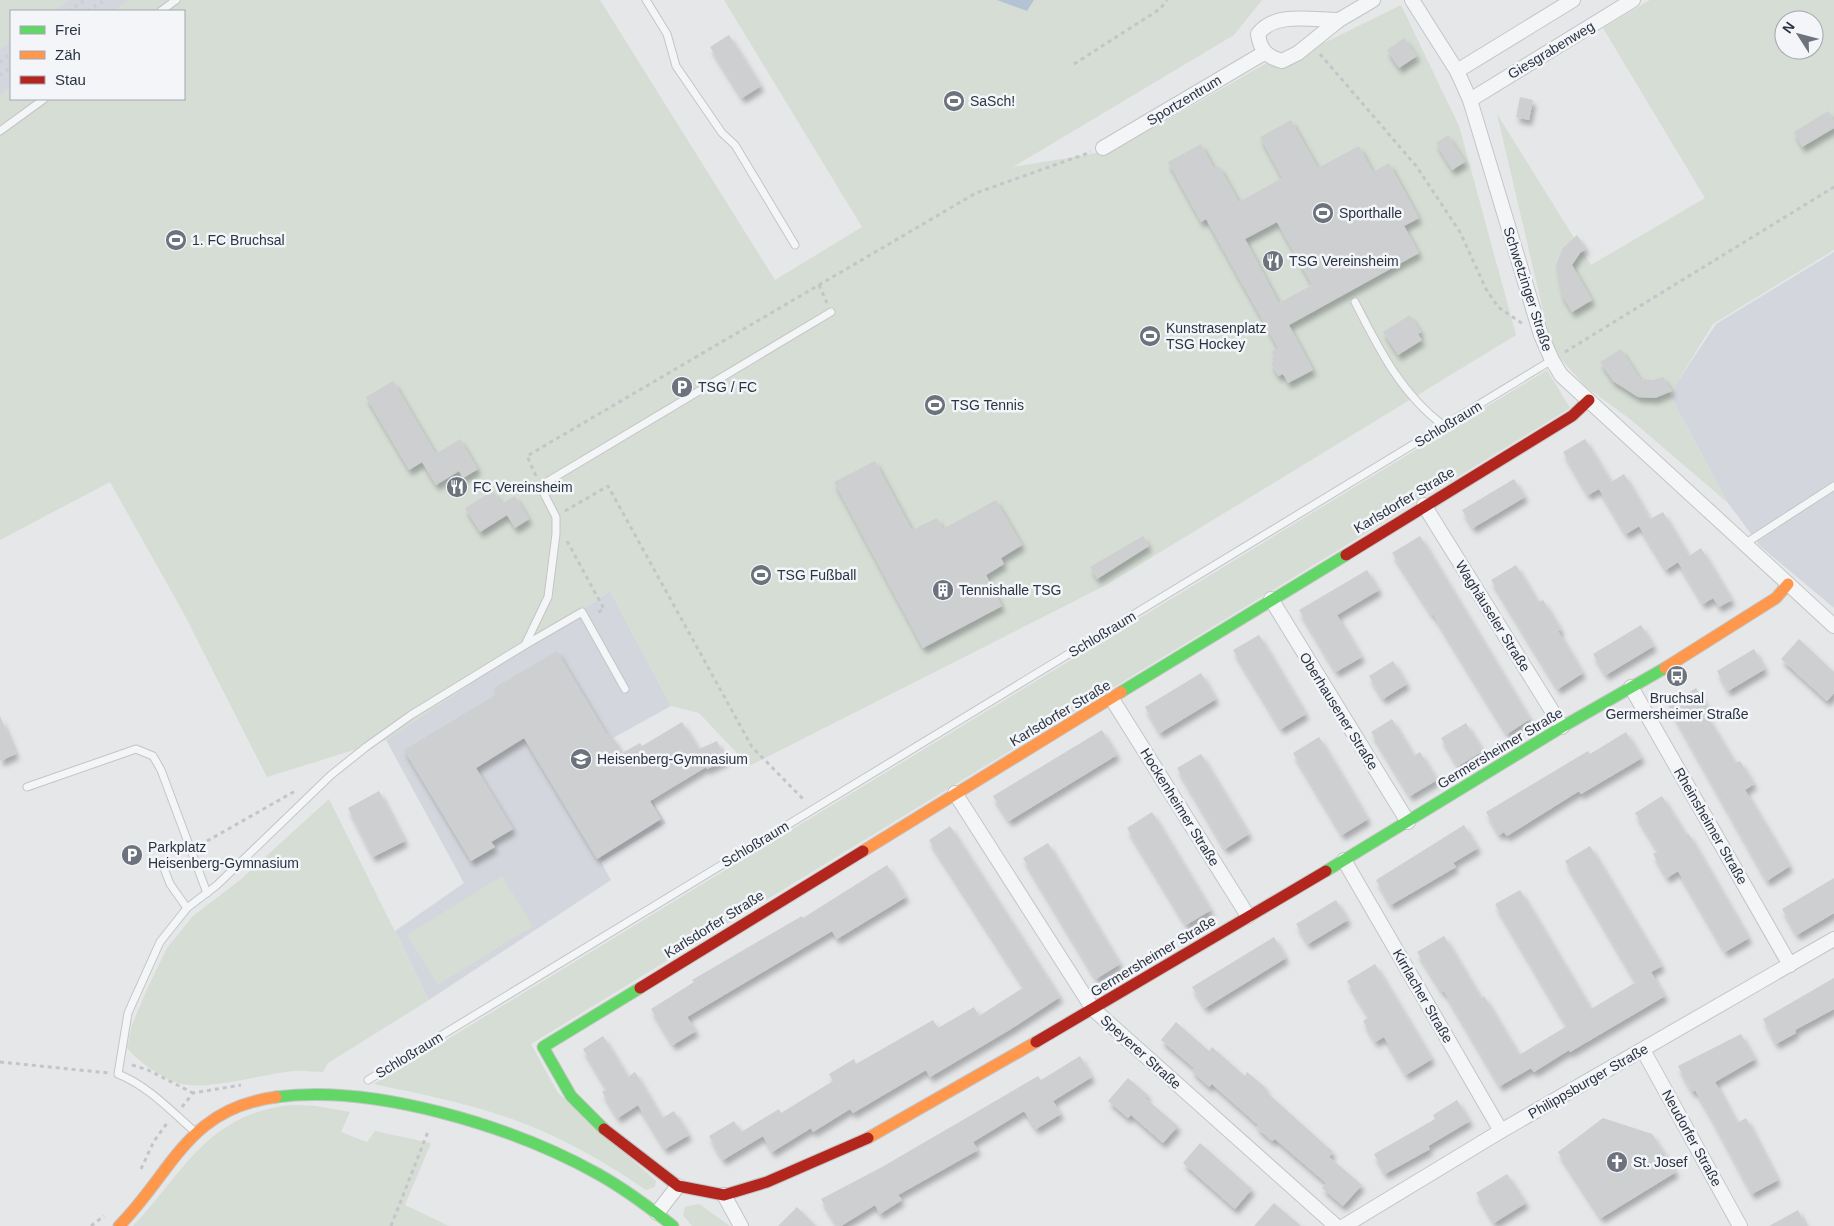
<svg xmlns="http://www.w3.org/2000/svg" width="1834" height="1226" font-family="Arial,sans-serif">
<style>
.built{fill:#d3d6dc}
.green{fill:#d5ddd5;fill-rule:evenodd}
.water{fill:#b3c3d3}
.building{fill:#cdcfd1;fill-rule:evenodd;filter:url(#shadow)}
.lines{fill:none;stroke-linecap:round;stroke-linejoin:round}
.lane-casing{stroke:#c3c5c7;stroke-width:9}
.street-casing{stroke:#c3c5c7;stroke-width:16}
.fast-casing{stroke:#c3c5c7;stroke-width:13}
.slow-casing{stroke:#c3c5c7;stroke-width:13}
.jam-casing{stroke:#c3c5c7;stroke-width:13}
.path{stroke:#c4c5c9;stroke-width:3;stroke-dasharray:4 4;stroke-linecap:butt}
.lane{stroke:#f4f5f6;stroke-width:7}
.street{stroke:#f4f5f6;stroke-width:14}
.fast{stroke:#63d668;stroke-width:11}
.slow{stroke:#ff974d;stroke-width:11}
.jam{stroke:#b3261e;stroke-width:11}
.rail{stroke:#cdced1;stroke-width:4;stroke-dasharray:2.5 5;stroke-linecap:butt}
.labels{text-anchor:middle;dominant-baseline:central;stroke-width:5;stroke-linejoin:round;paint-order:stroke}
.street-label{font-size:14px;fill:#2b3443;stroke:#f3f5f8}
.poi-label{font-size:14px;fill:#2b3443;stroke:#f3f5f8;text-anchor:start}
</style>
<defs>
<filter id="shadow"><feDropShadow dx="3" dy="5.5" stdDeviation="2.5" flood-color="#0004"/></filter>
</defs>
<rect width="100%" height="100%" fill="#e5e7e9"/>
<g class="built">
<path d="M69,0H129L114,11H54Z"/>
<path d="M11,41V87L0,96V49Z"/>
<path d="M1834,252V608L1760,546L1728,503L1671,397L1674,387L1716,324Z"/>
<path d="M610,591L671,706L613,738L666,823L601,862L611,880L429,1000L395,931L464,883L386,740Z"/>
</g>
<g class="green">
<path d="M0,0H69L54,11H11V41L0,49Z"/>
<path d="M129,0H600L775,280L862,227L724,0H1262L1234,35L1013,167L1115,150L1265,64L1326,42L1401,5L1459,126L1516,335L1108,584L749,766L699,713L671,706L610,591L386,740L267,777L183,612L110,482L0,540V96L11,87V99H184V11H114Z"/>
<path d="M1650,0H1834V250L1713,324L1674,387L1671,397L1728,503L1630,419L1585,386L1552,349L1497,114L1591,265L1705,198L1603,28ZM1784,20H1814V50H1784Z"/>
<path d="M1547,370L1570,408L531,1044L558,1093L656,1181L655,1187L646,1190C613,1167 577,1146 540,1130C488,1107 430,1096 374,1084Z"/>
<path d="M329,799L429,1000L328,1063L323,1072C315,1072 305,1070 296,1071C263,1073 209,1092 178,1083C160,1077 139,1062 127,1048L132,1025L147,989L167,948L193,916L240,880Z"/>
<path d="M502,876L533,926L438,985L407,935Z"/>
<path d="M316,1106L350,1112L341,1132L367,1142L375,1131L431,1143L405,1205L449,1226H133C180,1177 204,1120 278,1107C290,1104 304,1106 316,1106Z"/>
<path d="M699,1204L730,1226H692L683,1215L685,1207Z"/>
</g>
<path class="water" d="M997,0H1034L1027,11Z"/>
<g class="building">
<path d="M729,35L761,86L742,98L710,47Z"/>
<path d="M1404,38L1417,56L1399,68L1387,50Z"/>
<path d="M1520,97L1533,100L1529,120L1516,117Z"/>
<path d="M1828,111L1834,121V128L1802,147L1794,132Z"/>
<path d="M1291,120L1318,168L1359,146L1373,172L1389,163L1419,218L1404,226L1419,253L1289,325L1313,370L1288,383L1283,374L1278,376L1271,363L1276,360L1271,352L1278,348L1206,219L1201,222L1168,162L1201,144L1214,168L1219,166L1239,202L1282,178L1260,137ZM1277,222L1312,285L1279,303L1245,239Z"/>
<path d="M1448,135L1465,162L1452,170L1436,143Z"/>
<path d="M1577,235L1586,249L1580,253L1572,265L1592,300L1572,312L1562,295L1556,265L1563,248Z"/>
<path d="M1410,315L1421,332L1418,334L1422,340L1398,355L1383,332Z"/>
<path d="M1621,349L1640,379L1653,380L1663,377L1672,391L1655,398L1638,397L1613,381L1600,362Z"/>
<path d="M393,381L436,454L460,439L478,469L463,478L459,471L436,485L422,462L409,470L366,397Z"/>
<path d="M1585,439L1611,482L1624,474L1650,519L1663,512L1689,556L1701,548L1732,600L1719,607L1713,598L1703,604L1678,562L1666,570L1639,526L1626,534L1599,489L1588,495L1563,452Z"/>
<path d="M875,461L912,530L937,518L943,529L996,500L1022,545L1001,558L1004,564L986,575L1002,606L923,648L834,482Z"/>
<path d="M1514,479L1525,497L1473,528L1462,510Z"/>
<path d="M493,491L502,504L515,496L529,519L515,528L507,515L480,532L465,508Z"/>
<path d="M1143,536L1149,546L1097,579L1090,567Z"/>
<path d="M1420,536L1530,719L1507,734L1433,614L1432,615L1392,553Z"/>
<path d="M1516,565L1538,602L1543,600L1561,630L1558,631L1583,673L1558,689L1491,580Z"/>
<path d="M1367,570L1379,590L1337,615L1362,657L1336,672L1299,610Z"/>
<path d="M1641,625L1654,646L1606,675L1593,654Z"/>
<path d="M1259,635L1306,714L1281,729L1233,650Z"/>
<path d="M1799,639L1834,672V693L1827,701L1781,659Z"/>
<path d="M1754,649L1765,669L1728,691L1717,671Z"/>
<path d="M557,651L606,733L613,738L622,753L640,743L642,746L682,722L699,749L717,741L726,760L707,769L706,767L650,801L661,819L597,859L524,738L476,768L513,829L491,842L495,847L471,861L404,750L497,694L494,688Z"/>
<path d="M1393,661L1407,684L1383,699L1369,676Z"/>
<path d="M1201,673L1216,699L1160,733L1145,707Z"/>
<path d="M1696,688L1709,709L1704,711L1735,763L1740,761L1754,784L1745,790L1790,866L1767,881L1668,705Z"/>
<path d="M0,716L16,754L0,761Z"/>
<path d="M1392,719L1414,756L1420,752L1437,780L1410,796L1371,732Z"/>
<path d="M1466,723L1483,751L1458,766L1441,738Z"/>
<path d="M1102,730L1117,755L1009,821L993,796Z"/>
<path d="M1626,732L1642,758L1581,794L1579,791L1507,836L1504,832L1499,835L1486,812L1588,751L1590,754Z"/>
<path d="M1319,737L1368,819L1342,835L1293,753Z"/>
<path d="M1201,754L1249,834L1225,849L1177,768Z"/>
<path d="M379,791L405,841L373,857L348,808Z"/>
<path d="M1662,796L1686,835L1688,833L1749,938L1725,952L1678,871L1667,878L1653,854L1658,851L1635,813Z"/>
<path d="M1152,812L1211,910L1186,925L1127,828Z"/>
<path d="M1464,825L1478,848L1453,863L1456,867L1391,905L1376,880Z"/>
<path d="M950,826L1060,997L1011,1029L930,1077L926,1070L853,1113L850,1109L813,1132L811,1128L772,1152L763,1136L723,1160L709,1136L734,1121L741,1132L779,1109L781,1113L833,1081L829,1074L854,1059L856,1064L933,1020L938,1028L974,1007L979,1016L1024,987L929,840Z"/>
<path d="M1048,843L1120,964L1096,979L1023,858Z"/>
<path d="M1590,846L1662,966L1651,972L1665,996L1570,1052L1569,1050L1534,1072L1531,1068L1500,1086L1444,991L1442,992L1417,952L1444,936L1481,998L1484,996L1519,1055L1567,1026L1495,904L1520,890L1591,1009L1636,982L1565,861Z"/>
<path d="M887,865L906,897L837,939L832,931L687,1017L696,1031L673,1045L651,1009L694,982L692,980L802,916L803,918Z"/>
<path d="M1834,878V913L1797,935L1782,909Z"/>
<path d="M1336,900L1348,920L1308,944L1296,924Z"/>
<path d="M1274,937L1286,958L1205,1008L1192,987Z"/>
<path d="M1375,964L1432,1059L1406,1075L1384,1037L1375,1042L1363,1021L1369,1017L1347,981Z"/>
<path d="M1834,978V1009L1795,1030L1796,1033L1776,1044L1763,1019Z"/>
<path d="M1176,1022L1209,1051L1212,1047L1245,1076L1247,1072L1266,1088L1264,1090L1333,1152L1329,1157L1362,1185L1343,1206L1322,1188L1326,1183L1275,1139L1272,1141L1256,1127L1258,1125L1212,1084L1209,1087L1192,1071L1194,1068L1161,1040Z"/>
<path d="M1741,1034L1755,1059L1715,1082L1737,1123L1746,1118L1778,1180L1752,1194L1711,1117L1695,1090L1692,1092L1678,1066Z"/>
<path d="M603,1036L628,1077L635,1072L662,1118L674,1111L689,1135L665,1149L638,1105L618,1118L602,1092L607,1089L583,1049Z"/>
<path d="M1080,1056L1092,1077L1053,1101L1061,1114L1036,1129L1024,1111L973,1142L978,1150L898,1195L902,1200L880,1214L875,1205L841,1226H837L821,1199L882,1167L1038,1076L1041,1080Z"/>
<path d="M1128,1078L1148,1095L1145,1098L1178,1126L1163,1143L1131,1115L1128,1118L1108,1101Z"/>
<path d="M1457,1100L1470,1121L1428,1146L1430,1149L1385,1174L1374,1154L1435,1119L1433,1115Z"/>
<path d="M1603,1118L1652,1134L1676,1172L1601,1218L1558,1152Z"/>
<path d="M1200,1143L1252,1189L1235,1209L1183,1163Z"/>
<path d="M1507,1174L1526,1203L1494,1223L1476,1193Z"/>
<path d="M1274,1203L1301,1226H1254Z"/>
<path d="M797,1207L816,1226H778Z"/>
<path d="M1798,1210L1806,1226H1769Z"/>
</g>
<g class="lines">
<g class="lane-casing">
<g id="lane">
<path d="M646,0L667,34L676,66L722,133L735,145L795,245"/>
<path d="M161,11L176,0"/>
<path d="M0,131L44,99"/>
<path d="M1355,302C1379,349 1401,394 1444,426"/>
<path d="M1746,543L1834,486"/>
<path d="M525,645L582,612L625,689"/>
<path d="M27,787L136,749L153,756L161,770L207,893"/>
<path d="M162,863L170,884L187,908"/>
<path d="M368,1080L1552,360"/>
<path d="M194,1131C170,1110 148,1086 118,1074L128,1013L160,942L187,908L217,885L331,775L366,747L411,715L525,645L548,597L556,534V517L540,486L831,312"/>
</g>
</g>
<g class="street-casing">
<g id="street">
<path d="M1412,0L1457,71L1470,100L1541,335L1552,360L1561,375L1834,626"/>
<path d="M1339,20C1313,20 1275,11 1258,34C1260,50 1267,57 1282,61L1298,53L1339,20L1373,0"/>
<path d="M1457,71L1573,0"/>
<path d="M1470,100L1633,0"/>
<path d="M1103,148L1264,53"/>
<path d="M1424,505L1562,727"/>
<path d="M1271,599L1408,822"/>
<path d="M1631,687L1790,965"/>
<path d="M1112,699L1248,916"/>
<path d="M955,793L1093,1009L1336,1226"/>
<path d="M1344,860L1501,1131"/>
<path d="M1643,1050L1740,1226"/>
<path d="M724,1195L741,1226"/>
<path d="M657,1213L678,1186"/>
<path d="M1344,1226L1501,1131L1834,939"/>
</g>
</g>
<g class="fast-casing">
<g id="fast">
<path d="M1121,692L1346,555"/>
<path d="M1326,871L1562,727L1665,668"/>
<path d="M276,1097C374,1084 512,1126 598,1174C625,1189 649,1207 673,1226"/>
<path d="M604,1129L571,1096L543,1047L640,988"/>
</g>
</g>
<g class="slow-casing">
<g id="slow">
<path d="M1665,668L1776,598L1788,584"/>
<path d="M863,851L1121,692"/>
<path d="M868,1138L1036,1042"/>
<path d="M119,1226C174,1170 187,1109 276,1097"/>
</g>
</g>
<g class="jam-casing">
<g id="jam">
<path d="M1346,555L1572,416L1589,400"/>
<path d="M640,988L863,851"/>
<path d="M1036,1042L1326,871"/>
<path d="M604,1129L678,1186L724,1195L767,1182L868,1138"/>
</g>
</g>
<g class="path">
<path d="M1320,54L1417,167L1460,232L1486,289L1498,307L1523,324"/>
<path d="M1074,64L1160,9L1167,0"/>
<path d="M819,285L827,303"/>
<path d="M1565,352L1834,187"/>
<path d="M536,476L527,456L976,193L1091,152"/>
<path d="M565,511L608,486L752,747L805,801"/>
<path d="M567,541L604,609L595,614"/>
<path d="M200,845L297,790"/>
<path d="M0,1062L109,1073"/>
<path d="M132,1065L148,1070L193,1093"/>
<path d="M182,1107L193,1093L241,1085"/>
<path d="M141,1169L154,1141L168,1122"/>
<path d="M91,1226L104,1216"/>
<path d="M391,1226L429,1129"/>
</g>
<use href="#lane" class="lane"/>
<use href="#street" class="street"/>
<use href="#fast" class="fast"/>
<use href="#slow" class="slow"/>
<use href="#jam" class="jam"/>
<g class="rail">
<path d="M69,11L85,0"/>
<path d="M88,11L104,0"/>
<path d="M0,62L11,53"/>
<path d="M0,75L11,67"/>
</g>
</g>
<defs>
<g id="stadium-disc" transform="scale(1.125)"><circle r="9.5" fill="#6c737d" stroke="#f3f5f8"/><path d="M0-5a6.5 5 0 1 0 0 10a6.5 5 0 1 0 0-10ZM-3.5-1.8h7v3.6h-7Z" fill="#fff"/></g>
<g id="restaurant-disc" transform="scale(1.125)"><circle r="9.5" fill="#6c737d" stroke="#f3f5f8"/><path d="M-5-6h1v4h1v-4h1v4h1v-4h1v5L-1.5 .5V6h-2V.5L-5-1ZM5-6V6H3V1.5H1.5Q1.5-4 5-6Z" fill="#fff"/></g>
<g id="parking-disc" transform="scale(1.125)"><circle r="9.5" fill="#6c737d" stroke="#f3f5f8"/><path d="M-3.5-5.5H1a3.5 3.5 0 0 1 0 7H-1V5.5H-3.5ZM-1-3.4V-.6H.8a1.4 1.4 0 0 0 0-2.8Z" fill="#fff"/></g>
<g id="building-disc" transform="scale(1.125)"><circle r="9.5" fill="#6c737d" stroke="#f3f5f8"/><path d="M-4-6H4V6H1V3H-1V6H-4ZM-2.5-4.3h1.7v1.8h-1.7ZM.8-4.3h1.7v1.8H.8ZM-2.5-1h1.7V.8h-1.7ZM.8-1h1.7V.8H.8Z" fill="#fff"/></g>
<g id="bus-disc" transform="scale(1.125)"><circle r="9.5" fill="#6c737d" stroke="#f3f5f8"/><path d="M-5-6H5V4H4V6H2V4H-2V6H-4V4H-5ZM-3.5-4V0h7V-4ZM-3.5 1.2v1.5H-2V1.2ZM2 1.2v1.5H3.5V1.2Z" fill="#fff"/></g>
<g id="school-disc" transform="scale(1.125)"><circle r="9.5" fill="#6c737d" stroke="#f3f5f8"/><path d="M0-5L7-2L0 1L-7-2ZM-4 1L0 2.5L4 1V4Q0 6-4 4Z" fill="#fff"/></g>
<g id="church-disc" transform="scale(1.125)"><circle r="9.5" fill="#6c737d" stroke="#f3f5f8"/><path d="M-1.2-6h2.4v3.5h3.3v2.4h-3.3V6h-2.4V-.1h-3.3v-2.4h3.3Z" fill="#fff"/></g>
</defs>
<g fill-rule="evenodd">
<use href="#stadium-disc" x="954" y="101"/>
<use href="#stadium-disc" x="1323" y="213"/>
<use href="#stadium-disc" x="176" y="240"/>
<use href="#restaurant-disc" x="1273" y="261"/>
<use href="#stadium-disc" x="1150" y="336"/>
<use href="#parking-disc" x="682" y="387"/>
<use href="#stadium-disc" x="935" y="405"/>
<use href="#restaurant-disc" x="457" y="487"/>
<use href="#stadium-disc" x="761" y="575"/>
<use href="#building-disc" x="943" y="590"/>
<use href="#bus-disc" x="1677" y="676"/>
<use href="#school-disc" x="581" y="759"/>
<use href="#parking-disc" x="132" y="855"/>
<use href="#church-disc" x="1617" y="1162"/>
</g>
<g class="labels">
<g class="street-label">
<text transform="translate(1551 50) rotate(-31)">Giesgrabenweg</text>
<text transform="translate(1184 100) rotate(-31)">Sportzentrum</text>
<text transform="translate(1528 289) rotate(72)">Schwetzinger Straße</text>
<text transform="translate(1448 424) rotate(-31)">Schloßraum</text>
<text transform="translate(1404 500) rotate(-31)">Karlsdorfer Straße</text>
<text transform="translate(1493 616) rotate(58)">Waghäuseler Straße</text>
<text transform="translate(1102 634) rotate(-31)">Schloßraum</text>
<text transform="translate(1339 711) rotate(58)">Oberhausener Straße</text>
<text transform="translate(1060 713) rotate(-31)">Karlsdorfer Straße</text>
<text transform="translate(1500 748) rotate(-31)">Germersheimer Straße</text>
<text transform="translate(1180 807) rotate(58)">Hockenheimer Straße</text>
<text transform="translate(1711 826) rotate(60)">Rheinsheimer Straße</text>
<text transform="translate(755 844) rotate(-31)">Schloßraum</text>
<text transform="translate(714 924) rotate(-32)">Karlsdorfer Straße</text>
<text transform="translate(1153 956) rotate(-31)">Germersheimer Straße</text>
<text transform="translate(1423 996) rotate(60)">Kirrlacher Straße</text>
<text transform="translate(1141 1052) rotate(42)">Speyerer Straße</text>
<text transform="translate(409 1055) rotate(-31)">Schloßraum</text>
<text transform="translate(1588 1081) rotate(-30)">Philippsburger Straße</text>
<text transform="translate(1692 1138) rotate(61)">Neudorfer Straße</text>
</g>
<g class="poi-label">
<text x="970" y="101">SaSch!</text>
<text x="1339" y="213">Sporthalle</text>
<text x="192" y="240">1. FC Bruchsal</text>
<text x="1289" y="261">TSG Vereinsheim</text>
<text x="1166" y="328">Kunstrasenplatz<tspan x="1166" dy="16">TSG Hockey</tspan></text>
<text x="698" y="387">TSG / FC</text>
<text x="951" y="405">TSG Tennis</text>
<text x="473" y="487">FC Vereinsheim</text>
<text x="777" y="575">TSG Fußball</text>
<text x="959" y="590">Tennishalle TSG</text>
<text x="1677" y="698" text-anchor="middle">Bruchsal<tspan x="1677" dy="16">Germersheimer Straße</tspan></text>
<text x="597" y="759">Heisenberg-Gymnasium</text>
<text x="148" y="847">Parkplatz<tspan x="148" dy="16">Heisenberg-Gymnasium</tspan></text>
<text x="1633" y="1162">St. Josef</text>
</g>
</g>
<rect x="10" y="10" width="175" height="90" fill="#f3f5f8" stroke="#a3a8b0"/>
<rect x="20" y="26" width="25" height="8" fill="#63d668" stroke="#a3a8b0"/>
<text x="55" y="35" font-size="15" fill="#2b3443">Frei</text>
<rect x="20" y="51" width="25" height="8" fill="#ff974d" stroke="#a3a8b0"/>
<text x="55" y="60" font-size="15" fill="#2b3443">Zäh</text>
<rect x="20" y="76" width="25" height="8" fill="#b3261e" stroke="#a3a8b0"/>
<text x="55" y="85" font-size="15" fill="#2b3443">Stau</text>
<g transform="translate(1799 35) rotate(306)"><circle r="24" fill="#f3f5f8" stroke="#a3a8b0"/>
<path d="M0-4L9 19L0 12L-9 19Z" fill="#6c737d"/>
<text y="-8" font-size="14" font-weight="bold" text-anchor="middle" fill="#2b3443">N</text>
</g>
</svg>
